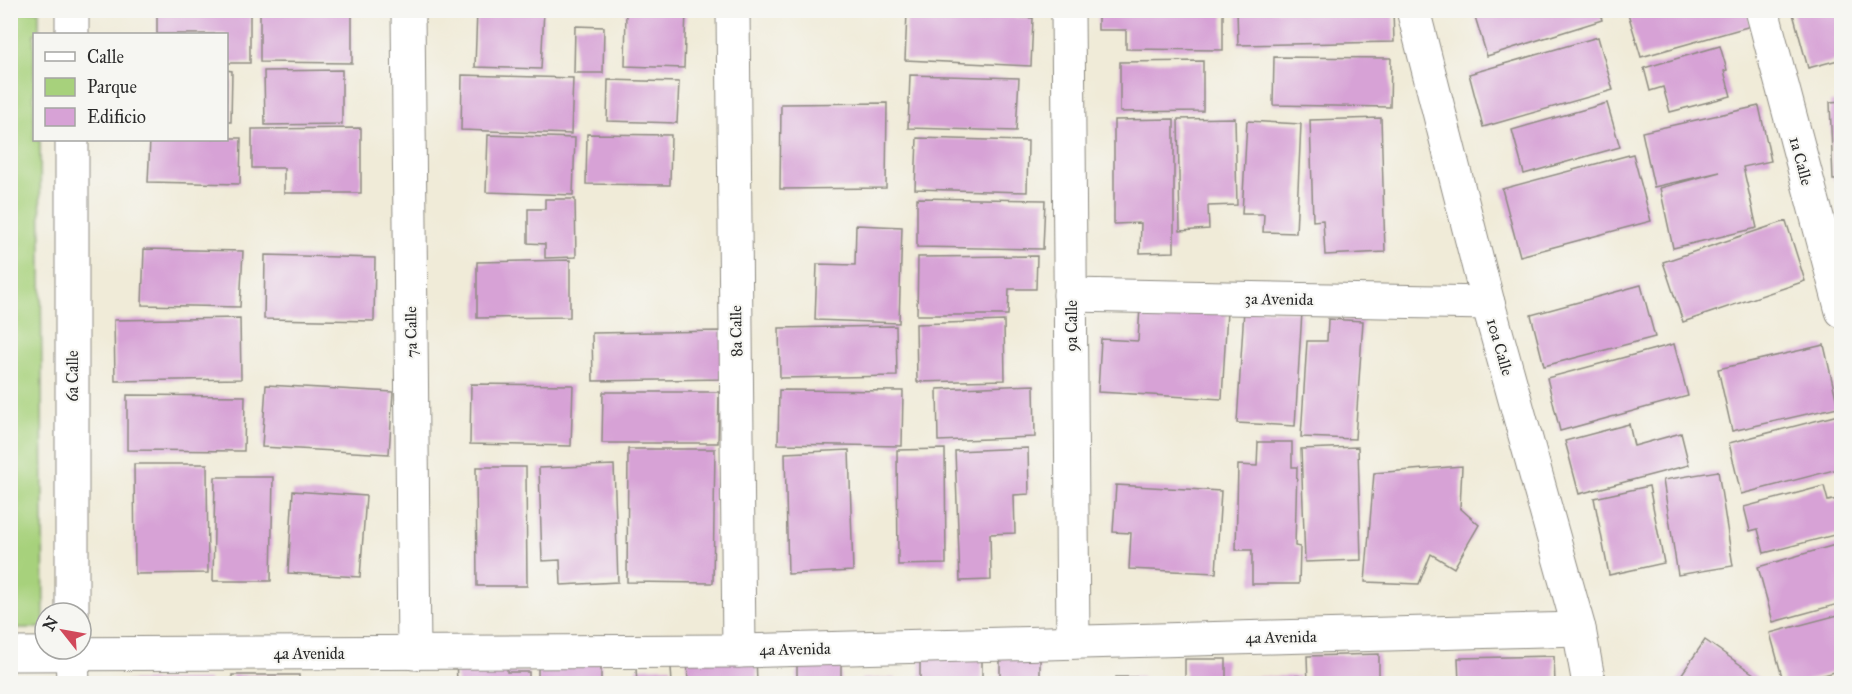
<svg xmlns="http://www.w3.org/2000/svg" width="1852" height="694" font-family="'IM FELL Great Primer',serif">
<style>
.green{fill:#a7d17c;stroke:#697e54;stroke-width:1.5}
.building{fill:#d7a2d6}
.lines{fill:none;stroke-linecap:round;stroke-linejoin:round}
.minor-casing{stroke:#8e8b82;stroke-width:35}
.minor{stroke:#fff;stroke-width:33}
.labels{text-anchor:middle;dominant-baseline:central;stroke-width:4.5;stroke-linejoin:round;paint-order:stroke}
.street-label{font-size:16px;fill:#2b2b2b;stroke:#f6f6f2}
</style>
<rect width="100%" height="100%" fill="#f6f6f2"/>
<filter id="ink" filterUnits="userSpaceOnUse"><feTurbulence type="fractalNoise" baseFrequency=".0167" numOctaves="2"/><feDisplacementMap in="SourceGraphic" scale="12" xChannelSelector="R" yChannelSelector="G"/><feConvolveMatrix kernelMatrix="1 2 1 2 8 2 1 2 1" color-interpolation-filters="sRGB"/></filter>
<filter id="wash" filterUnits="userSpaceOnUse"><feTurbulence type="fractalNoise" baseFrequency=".008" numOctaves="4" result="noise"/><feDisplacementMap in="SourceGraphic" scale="24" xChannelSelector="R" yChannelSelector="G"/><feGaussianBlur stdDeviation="1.35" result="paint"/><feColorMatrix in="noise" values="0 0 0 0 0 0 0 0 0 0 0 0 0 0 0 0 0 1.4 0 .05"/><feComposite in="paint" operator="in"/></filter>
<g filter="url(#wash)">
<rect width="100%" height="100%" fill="#f0ebd8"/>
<path class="green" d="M10,11H39V34H34V140H40L44,628H11Z"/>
<g id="blocks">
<g class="building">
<path d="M260,10H352V63L260,62Z"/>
<path d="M477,10H544L541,69L475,67Z"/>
<path d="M626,10H686L684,68L625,66Z"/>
<path d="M935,10H1006V17L1033,18L1031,66L905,60L907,12L935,13Z"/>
<path d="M1098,10H1223V50L1126,49V30H1098Z"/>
<path d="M1237,10H1393L1394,42L1238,45Z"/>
<path d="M1473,10H1599L1602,20L1487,56Z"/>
<path d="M1627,10H1747L1751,26L1641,57Z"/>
<path d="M1792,10H1842V59L1808,68Z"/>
<path d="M157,13H250V63H226V34H157Z"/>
<path d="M575,26L604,27L603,73H574Z"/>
<path d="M1598,37L1613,90L1483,127L1469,74Z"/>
<path d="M1720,46L1727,70L1724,71L1731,96L1670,112L1663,87L1650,91L1644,68Z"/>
<path d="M1274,57L1391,58L1390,107L1273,105Z"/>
<path d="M1203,61V111L1120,112V62Z"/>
<path d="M226,70L232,71L231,122H226Z"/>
<path d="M342,70V124L265,125L264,71Z"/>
<path d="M462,75L573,78L571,134L461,130Z"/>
<path d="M910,75L1019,78L1016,131L908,128Z"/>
<path d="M608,80L679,82L677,123L607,121Z"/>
<path d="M1842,101V180H1833L1830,102Z"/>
<path d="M887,103L886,188L780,189L781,104Z"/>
<path d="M1607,103L1620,147L1524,174L1512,130Z"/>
<path d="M1759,106L1771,161L1743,167L1757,228L1673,248L1660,188L1720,172L1654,187L1642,132Z"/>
<path d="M1235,118L1237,205L1208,206L1209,229L1180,231L1178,119Z"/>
<path d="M1381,118L1385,252L1325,255L1323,220L1313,221L1310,120Z"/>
<path d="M1174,119V252L1140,253L1141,223L1114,224V120Z"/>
<path d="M1247,121L1301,124L1296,233L1263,232L1264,214H1242Z"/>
<path d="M361,128V193H284V168H252V129Z"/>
<path d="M587,134L671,135L670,185L586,184Z"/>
<path d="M488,135L575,138L573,195L486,192Z"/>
<path d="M226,138H241L240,184L148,182L150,140Z"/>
<path d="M917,138L1028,141L1027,192L915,189Z"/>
<path d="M1633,154L1651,221L1520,256L1502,189Z"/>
<path d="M917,198L1045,200L1043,249L917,247Z"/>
<path d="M545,199H575L576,257L545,258V244L528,243V209H545Z"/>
<path d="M1786,221L1805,281L1683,322L1663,262Z"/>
<path d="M856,225L902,227L899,323L815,320L817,264L855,265Z"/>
<path d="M144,249L243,251L240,307L142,305Z"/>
<path d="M265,255L375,258L374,321L264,319Z"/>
<path d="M1037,256L1036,289H1009L1008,315H917L918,257Z"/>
<path d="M570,260V317L477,318V262Z"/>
<path d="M1641,285L1655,337L1544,366L1531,315Z"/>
<path d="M1140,306L1227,311L1222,399L1098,392L1101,339L1138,341Z"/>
<path d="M1244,309L1302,312L1295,426L1237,423Z"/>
<path d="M240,318L241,379L115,381L114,320Z"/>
<path d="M1328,319L1363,321L1355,439L1301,437L1307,341H1327Z"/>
<path d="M1004,321L1005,380L917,382L916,324Z"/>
<path d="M896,326L897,376L780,378L779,328Z"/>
<path d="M724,331L725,379L593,381L592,333Z"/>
<path d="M1674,344L1688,396L1560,431L1547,378Z"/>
<path d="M1824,345L1838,407L1732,431L1718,369Z"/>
<path d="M471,384L573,385L571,446L470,444Z"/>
<path d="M266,385L393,392L389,454L262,447Z"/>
<path d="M1034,385L1035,437L938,441L937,389Z"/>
<path d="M779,390L903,391L902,446L778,444Z"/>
<path d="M603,392H719L718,443H602Z"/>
<path d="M127,395L245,396L244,451L127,450Z"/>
<path d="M1842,414V468L1741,494L1729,443Z"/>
<path d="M1629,424L1634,446L1681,433L1689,465L1579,494L1565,441Z"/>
<path d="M1258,442H1292V467H1297L1295,546L1300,547L1299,584H1252V550H1236L1238,465L1257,466Z"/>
<path d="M1358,447L1361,560L1305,562L1301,449Z"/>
<path d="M1028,448L1029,494L1014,495L1015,533L990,534L991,580L960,581L955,451Z"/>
<path d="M628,449H715L713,583L627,582Z"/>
<path d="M945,449L946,564L898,565L897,450Z"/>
<path d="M849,450L853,571L788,574L785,453Z"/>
<path d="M134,464H207L208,573L135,574Z"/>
<path d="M614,465L618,582L561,585L560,560L542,561L539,468Z"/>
<path d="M1462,466L1460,508L1479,525L1454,568L1431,554L1419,584L1365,582L1374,473Z"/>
<path d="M476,467H526L527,586H477Z"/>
<path d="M1718,471L1733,566L1678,575L1663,480Z"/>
<path d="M215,477H273L271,581H213Z"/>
<path d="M1116,485L1221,491L1216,573L1129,569L1131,533L1113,532Z"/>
<path d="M1649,486L1664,563L1609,575L1594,498Z"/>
<path d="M1824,486L1828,501L1842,498V533L1764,553L1758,529L1750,531L1744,507Z"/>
<path d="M293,491L366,496L360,577L288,573Z"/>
<path d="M1842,543V603L1773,622L1758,567Z"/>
<path d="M1842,614V670L1792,684H1784L1770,633Z"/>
<path d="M1705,640L1768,684H1675Z"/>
<path d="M756,653L757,684H688L687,656Z"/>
<path d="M508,654L507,672H529V684H457L456,655Z"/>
<path d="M1379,654V684H1308L1307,656Z"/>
<path d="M1554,656L1555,684H1459L1458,658Z"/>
<path d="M1040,657V684H1000V658Z"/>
<rect x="797" y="658" width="44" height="26"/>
<path d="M920,658H982V681H992V684H920Z"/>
<path d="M1185,659H1226V684H1158V678H1185Z"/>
<path d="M538,660L601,663V684H538Z"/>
<path d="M671,667L672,684H637L636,668Z"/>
<rect x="232" y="675" width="67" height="9"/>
<path d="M1299,676V684H1238V677Z"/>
<rect x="1116" y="677" width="27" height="7"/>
<path d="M895,678V684H861V679Z"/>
<path d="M209,680V684H126V681Z"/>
</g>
</g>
</g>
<g filter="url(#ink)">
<use href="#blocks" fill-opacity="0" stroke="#8e8b82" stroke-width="1.5"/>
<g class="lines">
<g class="minor-casing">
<g id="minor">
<path d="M408,10L414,653"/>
<path d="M733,10L739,651"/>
<path d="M1068,10L1073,642"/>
<path d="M1413,10L1488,303L1579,629L1589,684"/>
<path d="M1762,10L1842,311"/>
<path d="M72,34V10"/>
<path d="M1070,295L1488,303"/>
<path d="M72,613V140"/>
<path d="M72,649L73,684"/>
<path d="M10,654L739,651L1579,629"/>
</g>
</g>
<use href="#minor" class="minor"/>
</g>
</g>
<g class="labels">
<g class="street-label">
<text transform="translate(1801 161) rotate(75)">1a Calle</text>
<text transform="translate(1279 299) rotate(1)">3a Avenida</text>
<text transform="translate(1071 326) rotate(-90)">9a Calle</text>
<text transform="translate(736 331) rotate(-91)">8a Calle</text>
<text transform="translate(411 332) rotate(-91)">7a Calle</text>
<text transform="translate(1500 347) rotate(74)">10a Calle</text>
<text transform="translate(72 376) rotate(-90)">6a Calle</text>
<text transform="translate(1281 637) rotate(-1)">4a Avenida</text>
<text transform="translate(795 649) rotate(-1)">4a Avenida</text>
<text x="309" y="653">4a Avenida</text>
</g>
</g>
<rect width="1852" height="694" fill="none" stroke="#f6f6f2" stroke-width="36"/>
<rect x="33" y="33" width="195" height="108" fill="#f6f6f2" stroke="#a5a5a2" stroke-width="1.5"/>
<rect x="45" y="52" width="30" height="9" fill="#ffffff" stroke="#a5a5a2" stroke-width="1.5"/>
<text x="87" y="63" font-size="18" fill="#2b2b2b">Calle</text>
<rect x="45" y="78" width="30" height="18" fill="#a7d17c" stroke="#a5a5a2" stroke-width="1.5"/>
<text x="87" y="93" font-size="18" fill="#2b2b2b">Parque</text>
<rect x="45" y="108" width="30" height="18" fill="#d7a2d6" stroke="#a5a5a2" stroke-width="1.5"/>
<text x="87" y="123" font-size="18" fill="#2b2b2b">Edificio</text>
<g transform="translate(63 631) rotate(301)"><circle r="28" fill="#f6f6f2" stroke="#a5a5a2" stroke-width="1.5"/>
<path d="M0-4.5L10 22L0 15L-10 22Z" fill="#d1495b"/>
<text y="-9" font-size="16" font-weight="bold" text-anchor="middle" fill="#2b2b2b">N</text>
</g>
</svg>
